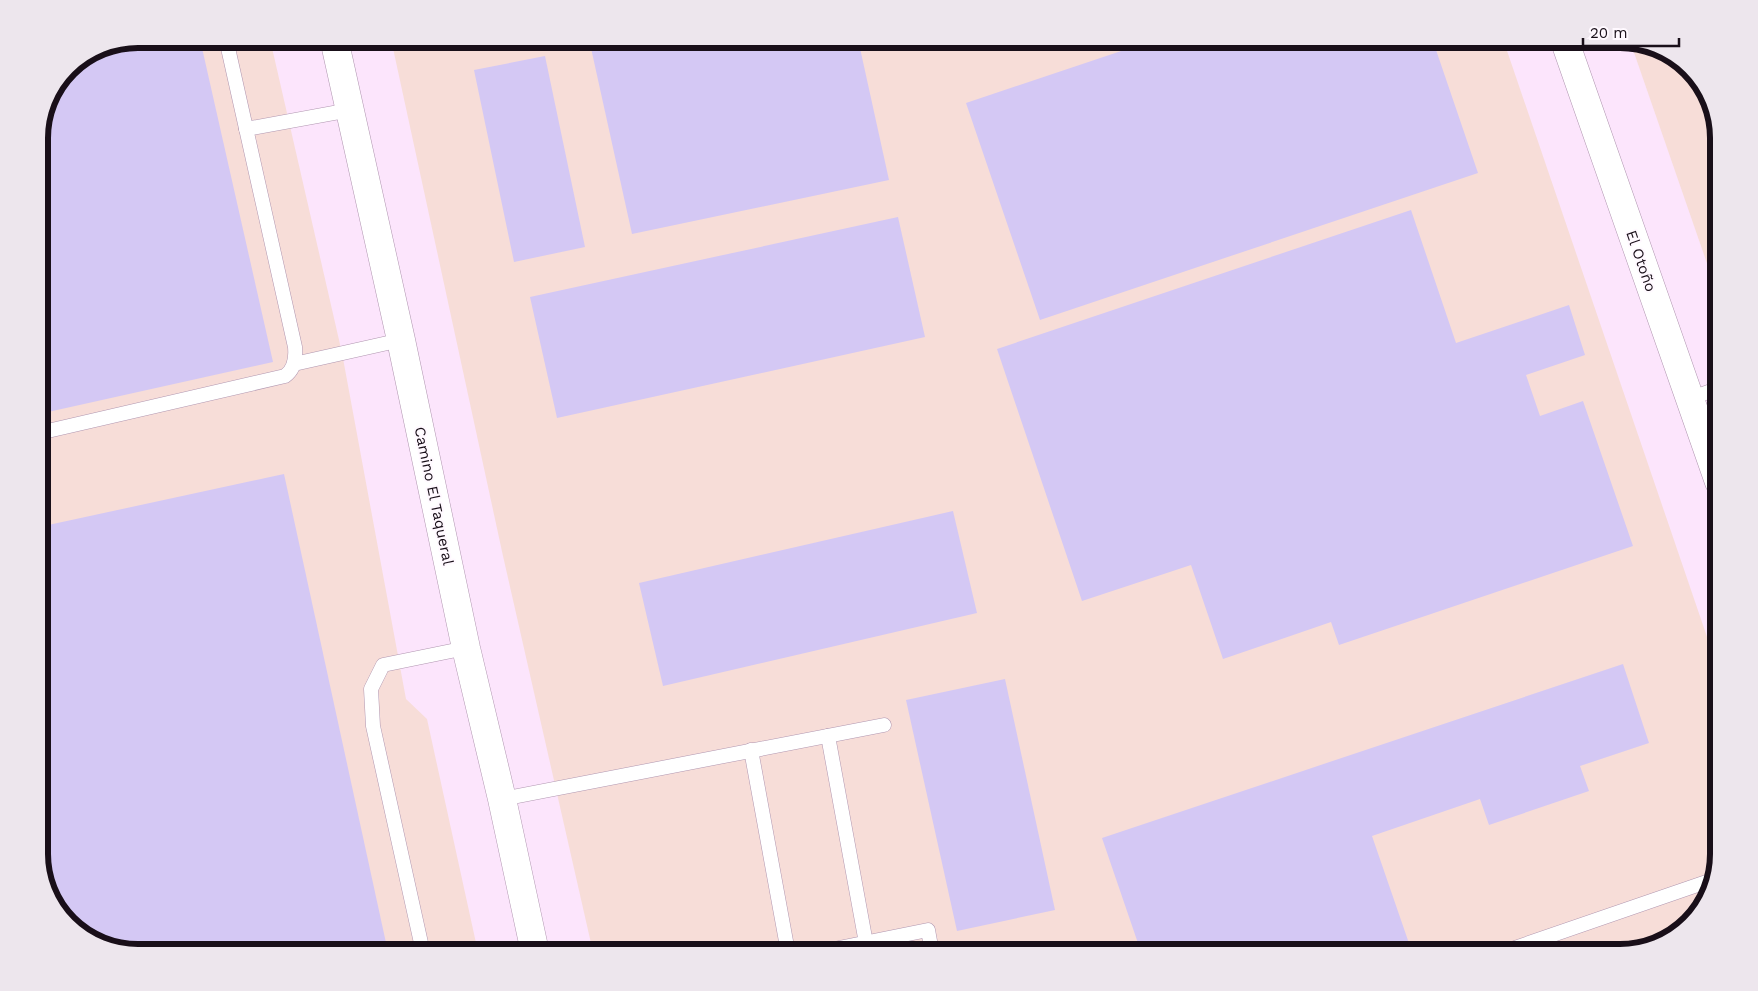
<svg xmlns="http://www.w3.org/2000/svg" width="1758" height="991" font-family="'Work Sans',sans-serif">
<style>
.industrial{fill:#f7ddd8}
.building{fill:#d4c8f4}
.lines{fill:none;stroke-linecap:round;stroke-linejoin:round}
.service-casing{stroke:#b096b0;stroke-width:15}
.minor-casing{stroke:#b096b0;stroke-width:29}
.service{stroke:#fff;stroke-width:14}
.minor{stroke:#fff;stroke-width:28}
.labels{text-anchor:middle;dominant-baseline:central;stroke-width:4;stroke-linejoin:round;paint-order:stroke}
.street-label{font-size:15px;fill:#190f19;stroke:#fff9ff}
.rim{fill:none;stroke:#190f19;stroke-width:6}
</style>
<rect width="100%" height="100%" fill="#fce5fc"/>
<g class="industrial">
<path d="M137,39H270L342,353L406,699L427,719L478,952H137L88,939L52,903L39,860V131L46,99L68,67L100,46Z"/>
<path d="M391,39H1503L1719,672V854L1706,903L1670,939L1621,952H593L503,556Z"/>
<path d="M1630,41L1670,52L1706,88L1719,131V298Z"/>
</g>
<g class="building">
<path d="M137,39H200L273,362L39,414V131L46,99L68,67L100,46Z"/>
<path d="M589,39H858L889,180L632,234Z"/>
<path d="M1157,39H1448L1434,44L1478,173L1040,320L966,103Z"/>
<path d="M545,56L585,247L514,262L474,70Z"/>
<path d="M1411,210L1456,343L1569,305L1585,355L1526,375L1540,416L1583,401L1633,546L1339,645L1331,622L1223,659L1191,565L1082,601L997,349Z"/>
<path d="M898,217L925,337L557,418L530,297Z"/>
<path d="M284,474L388,952H137L88,939L52,903L39,860V527Z"/>
<path d="M953,511L977,613L663,686L639,583Z"/>
<path d="M1623,664L1649,743L1580,766L1589,791L1489,825L1480,799L1372,836L1412,952H1141L1102,838Z"/>
<path d="M1005,679L1055,910L957,931L906,700Z"/>
</g>
<g class="lines">
<g class="service-casing">
<g id="service">
<path d="M246,129L350,110"/>
<path d="M294,364L401,340"/>
<path d="M1689,399L1719,388"/>
<path d="M39,433L285,376C295,369 296,358 295,347L226,39"/>
<path d="M828,736L866,943"/>
<path d="M751,750L788,952"/>
<path d="M502,799L884,725"/>
<path d="M423,952L373,726L371,689L383,665L466,648"/>
<path d="M819,952L928,930L932,952"/>
<path d="M1503,952L1712,880"/>
</g>
</g>
<g class="minor-casing">
<g id="minor">
<path d="M334,39L401,340L466,648L502,799L535,952"/>
<path d="M1564,39L1719,482"/>
</g>
</g>
<use href="#service" class="service"/>
<use href="#minor" class="minor"/>
</g>
<g class="labels">
<g class="street-label">
<text transform="translate(1641 261) rotate(71)">El Otoño</text>
<text transform="translate(434 496) rotate(78)">Camino El Taqueral</text>
</g>
</g>
<path d="M0 0H1758V991H0ZM138 48H1620A90 90 0 0 1 1710 138V854A90 90 0 0 1 1620 944H138A90 90 0 0 1 48 854V138A90 90 0 0 1 138 48Z" fill="#ede6ed" fill-rule="evenodd"/>
<path class="rim" d="M138 48H1620A90 90 0 0 1 1710 138V854A90 90 0 0 1 1620 944H138A90 90 0 0 1 48 854V138A90 90 0 0 1 138 48Z"/>
<path d="M1583 38v8h96v-8" fill="none" stroke="#190f19" stroke-width="2.5"/>
<text x="1590" y="38" font-size="15" fill="#190f19" stroke="#fff9ff" stroke-width="4" paint-order="stroke">20 m</text>
</svg>
